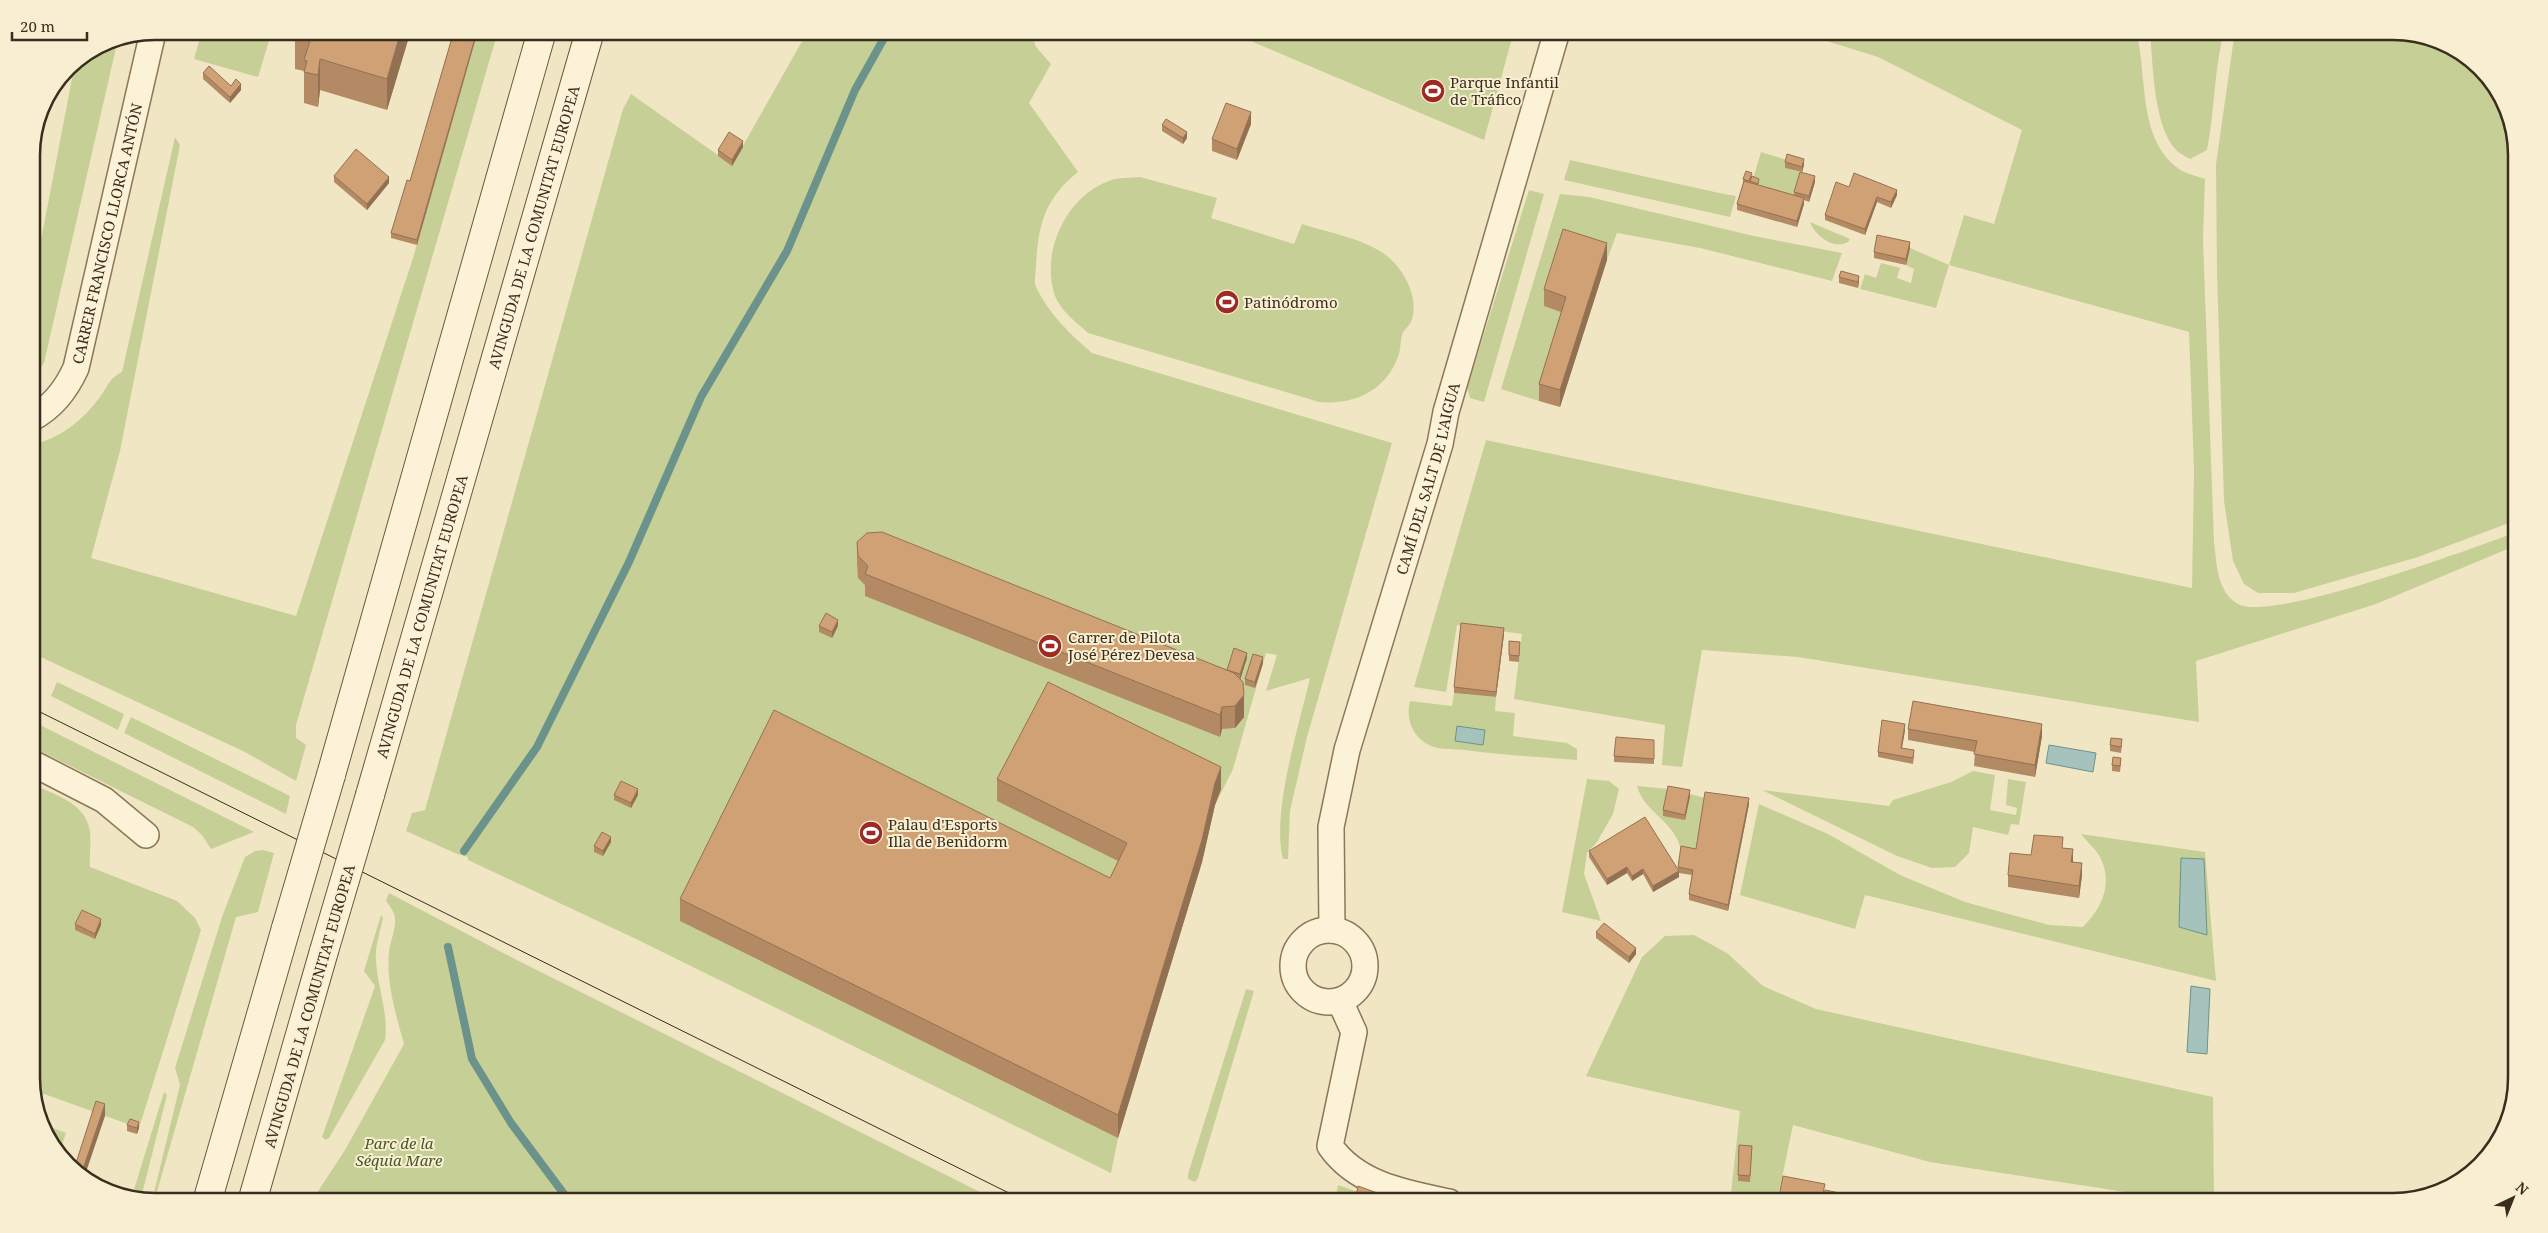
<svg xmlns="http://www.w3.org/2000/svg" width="2548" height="1233" font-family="'Noto Serif',serif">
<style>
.green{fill:#c6d096}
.water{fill:#a5c3bc;stroke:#6b938b}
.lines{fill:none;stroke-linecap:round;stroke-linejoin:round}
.stream{stroke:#6b938b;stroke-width:8}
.minor-casing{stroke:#8c7758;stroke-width:28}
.secondary-casing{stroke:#6e583b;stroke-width:30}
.minor{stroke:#fbf2d7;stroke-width:25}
.secondary{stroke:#fbf2d7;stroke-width:28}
.tram{stroke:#3b2d1d;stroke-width:1}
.secondary-bridge-casing{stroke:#6e583b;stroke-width:30;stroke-linecap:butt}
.secondary-bridge{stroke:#fbf2d7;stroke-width:28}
.wall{fill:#b48a65}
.shaded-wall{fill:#927153}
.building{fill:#d1a176;stroke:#927153}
.labels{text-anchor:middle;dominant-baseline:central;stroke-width:4;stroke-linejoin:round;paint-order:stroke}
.poi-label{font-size:15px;fill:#3b2d1d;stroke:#f8efd3;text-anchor:start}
.street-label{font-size:15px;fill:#3b2d1d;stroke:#f8efd3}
.park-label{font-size:15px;font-style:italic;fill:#495923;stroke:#f8efd3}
.rim{fill:none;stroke:#3b2d1d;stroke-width:2.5}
</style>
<rect width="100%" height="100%" fill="#f1e6c3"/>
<g class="green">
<path d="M202,31H272L258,77L194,59Z"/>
<path d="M478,31H498L296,725V738L306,745L296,781L245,752L32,653V445C62,437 81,422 100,397C109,385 108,379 122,372L175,137L180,145L120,451L91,558L296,616L413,258Z"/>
<path d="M811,31H1030L1036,47L1051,64L1029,103L1078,172C1045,198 1038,225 1036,266C1036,273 1033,283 1037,289C1050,315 1070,334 1092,353L1392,443L1307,737L1290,811L1288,859H1283C1271,813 1299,726 1310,678L1266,691L1277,655L1266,653L1233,769L1215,805L1202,862L1118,1138L1111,1173L636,939L468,860V857L457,854L406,831L412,813L425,810L623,109L631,94L732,165L801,43Z"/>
<path d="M1235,31H1514L1484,140L1253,42Z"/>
<path d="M1795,31H2136C2148,76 2137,139 2179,169C2186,174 2197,176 2205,179L2203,239L2214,542C2217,563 2216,591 2238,604C2271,623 2473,548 2517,532V545L2376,604L2196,661L2199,722L1798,657L1702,650L1682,767L1662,765L1665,725L1514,699L1522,634L1457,625L1446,692L1414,687L1486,440L2192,588L2194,470L2189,332L1949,265L1936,308L1860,289L1865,274L1876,278L1881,263L1900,268L1897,278L1911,283L1914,269L1906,265L1910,248L1949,265L1964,215L1994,224L2022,130L1878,57Z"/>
<path d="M2150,31H2224C2214,70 2215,110 2207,150L2190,159C2186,157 2181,154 2177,151C2153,127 2153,64 2150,31Z"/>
<path d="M2235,31H2393L2447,44L2496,87L2516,147L2517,520L2418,557L2294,593H2258L2244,584L2233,561L2224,501L2217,274L2216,164Z"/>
<path d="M118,39L44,363L32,380V287L75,63L108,41Z"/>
<path d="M1761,152L1787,160L1785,168L1802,172L1804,204L1752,182Z"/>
<path d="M1570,160L1724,194L1736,196L1730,217L1564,180Z"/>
<path d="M1140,177L1217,198L1211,218L1294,244L1302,224C1329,233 1364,238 1387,256C1404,269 1419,298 1412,319C1411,325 1404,329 1402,335C1400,342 1401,350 1398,357C1385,392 1353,405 1319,402L1088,333C1076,322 1061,311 1055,296C1040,253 1066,196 1109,181C1118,177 1130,178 1140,177Z"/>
<path d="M1529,190L1544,194L1484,402L1470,398L1467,388Z"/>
<path d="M1560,194L1589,197L1754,236L1842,253L1832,281L1700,248L1617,233L1607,260L1566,314L1539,401L1501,389Z"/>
<path d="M1810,222L1850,239L1848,242C1834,250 1815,236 1810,222Z"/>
<path d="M57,682L124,714L118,730L51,696Z"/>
<path d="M1454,693L1496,697L1495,711L1515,713L1513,736L1567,743L1577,749V760C1540,757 1502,755 1465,750C1455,749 1440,750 1431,746C1413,738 1405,719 1410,701L1452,706Z"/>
<path d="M131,717L290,796L286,814L124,733Z"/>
<path d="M32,721L254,832L211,849L202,835L193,827L32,747Z"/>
<path d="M1973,771L1995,775L1990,810L2016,815L2017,808L2006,805L2008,779L2026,782L2019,825L2011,824L2008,835L1973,827L1969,853L1955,867L1932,868L1897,856L1762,790L1889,806L1893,800L1951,782Z"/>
<path d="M1587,779L1609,781L1619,789L1613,814L1597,842L1587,853L1584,874L1601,921L1562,912Z"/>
<path d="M32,784C53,794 83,802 89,827C92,839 89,855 90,867L177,901L195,918L201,930L139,1128L33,1090L32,1086Z"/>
<path d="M1637,786L1669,789L1685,820L1690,794L1705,798L1696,854L1681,852C1678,823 1644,813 1637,786Z"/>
<path d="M1759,804L1828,834L1900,875L1965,902L2049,925L2083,927C2101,908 2113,886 2101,859C2097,850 2087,842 2081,834L2205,852L2216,981L1865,895L1855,929L1740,895Z"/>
<path d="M263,850L274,853L258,912L236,917L154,1202L152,1201L180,1085L175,1068L222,917L245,857L255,851Z"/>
<path d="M389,893L515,959L1000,1202H311L345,1150L404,1044C396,1015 386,983 389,952C390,942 395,932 395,922C396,913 390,907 386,901Z"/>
<path d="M381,915L383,918C380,933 375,945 376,960C377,987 389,1013 385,1040L329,1138L326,1140L322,1137L375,986L364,971Z"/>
<path d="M1694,935L1727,953L1763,986L1816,1009L2213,1097L2214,1202H2191L1930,1162L1793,1125L1777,1202H1730L1740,1111L1586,1076L1642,957L1665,936Z"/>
<path d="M1246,989L1254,991L1198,1178L1195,1182L1188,1179V1174Z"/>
<path d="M164,1092L167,1095L141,1198L132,1196Z"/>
<path d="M45,1125L66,1133L59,1153L52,1147Z"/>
<path d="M1338,1185L1358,1192L1356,1202H1335Z"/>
</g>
<g class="water">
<path d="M1457,726L1485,730L1483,745L1455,741Z"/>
<path d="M2049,745L2096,753L2093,772L2046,763Z"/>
<path d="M2181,858L2204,859L2207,935L2179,927Z"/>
<path d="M2191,986L2210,989L2207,1054L2187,1052Z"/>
</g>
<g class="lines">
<g class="stream">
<path d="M464,851L537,747L629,562L701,397L787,251L855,90L888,31"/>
<path d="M448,947L472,1059L511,1123L570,1202"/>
</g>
<g class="minor-casing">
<g id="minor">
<path id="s1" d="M32,418C53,407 66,390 76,368L153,32"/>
<path d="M32,763L104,800L146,835"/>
<path id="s2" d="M1332,930L1331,827L1347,750L1440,444L1446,412L1557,31"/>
<circle cx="1329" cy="966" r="36"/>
<path d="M1340,1001L1354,1032L1330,1146C1357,1185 1406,1193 1449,1202"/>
</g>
</g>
<g class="secondary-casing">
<g id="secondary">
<path d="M331,775L542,31"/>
<path id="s3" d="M370,795L590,31"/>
<path d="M207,1202L286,928"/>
<path d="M252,1202L324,951"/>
</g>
</g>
<use href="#minor" class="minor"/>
<use href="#secondary" class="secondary"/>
<path class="tram" d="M32,708L1027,1202"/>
<g class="secondary-bridge-casing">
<g id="secondary-bridge">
<path d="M286,928L331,775"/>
<path d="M324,951L370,795"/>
</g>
</g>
<use href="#secondary-bridge" class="secondary-bridge"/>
</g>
<g class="wall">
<path d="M408,31V40L387,110L320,90L318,107L304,103V71L295,69V37Z"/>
<path d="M454,31L417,245L391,238V233L410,181Z"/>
<path d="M203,73L231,86L241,90L230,103L203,79Z"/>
<path d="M1251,124L1237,160L1212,151V139Z"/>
<path d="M1162,125L1187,138L1183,144L1162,131Z"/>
<path d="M743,147L732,166L718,156V150Z"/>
<path d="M1785,162L1804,165L1802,172L1785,168Z"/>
<path d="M334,176L389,183L367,210L334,182Z"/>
<path d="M1752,176L1759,185L1794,195V192L1815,182L1809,202L1804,200V204L1797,227L1737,210V204L1743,185V179Z"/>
<path d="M1849,187L1897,195L1891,208L1877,202L1865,235L1825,220V215Z"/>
<path d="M1910,248L1906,265L1874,258V252Z"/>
<path d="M1607,260L1560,407L1539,401V384L1561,312L1544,306V289Z"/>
<path d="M1839,277L1859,282L1858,288L1839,283Z"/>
<path d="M857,542L1227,670L1247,658L1240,680L1244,717L1235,728L1222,729L1220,737L865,596V585L858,578L857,564Z"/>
<path d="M819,626H838L832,638L819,632Z"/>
<path d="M1504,634L1496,697L1454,693V687Z"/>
<path d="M1509,641L1520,642L1519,662L1509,661Z"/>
<path d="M1263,663L1255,688L1245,685V679Z"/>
<path d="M1908,729L2042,736L2035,777L1974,766L1975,752L1908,740Z"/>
<path d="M1905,730L1902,748L1914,756L1913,764L1878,757V752Z"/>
<path d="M1654,740V764L1614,762V756Z"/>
<path d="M2110,745H2122L2121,753L2110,751Z"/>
<path d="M2121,763L2120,772L2112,771V765Z"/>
<path d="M997,779L1221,789L1215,805L1202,862L1118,1138L680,921V899L1110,878L1118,861L997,801Z"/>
<path d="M614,795H638L631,808L614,800Z"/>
<path d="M1690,796L1685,820L1663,816V810Z"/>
<path d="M1749,804L1728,911L1689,900V894L1692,875L1679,873V877L1653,892L1643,874L1632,881L1627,873L1607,885L1589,857V851L1678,871V867L1696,849Z"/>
<path d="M611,842L603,856L594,852V846Z"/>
<path d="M2063,848L2082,875L2079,898L2008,887V875L2031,855Z"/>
<path d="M75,924L101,925L95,939L75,930Z"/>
<path d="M1596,932L1636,954L1629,963L1596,938Z"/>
<path d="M127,1125L139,1128L137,1134L127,1131Z"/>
<path d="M1739,1145L1752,1146L1750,1182L1738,1181Z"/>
</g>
<g class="shaded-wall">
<path d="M401,31H408V40L387,110V79Z"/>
<path d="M477,31H478L417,245V240Z"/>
<path d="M320,59V90L318,107V75Z"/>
<path d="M241,84V90L230,103V97Z"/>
<path d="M1251,112V124L1237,160V149Z"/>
<path d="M1187,132V138L1183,144V138Z"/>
<path d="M743,141V147L732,166V160Z"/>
<path d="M1804,159V165L1802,172V167Z"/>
<path d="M1815,176V182L1809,202V196Z"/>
<path d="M389,177V183L367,210V204Z"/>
<path d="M1897,190V195L1891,208V202Z"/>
<path d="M1877,197V202L1865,235V229Z"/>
<path d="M1804,198V204L1797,227V221Z"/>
<path d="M1910,242V248L1906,265V259Z"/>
<path d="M1607,243V260L1560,407V390Z"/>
<path d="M1859,276V282L1858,288V282Z"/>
<path d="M838,620V626L832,638V632Z"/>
<path d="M1504,628V634L1496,697V692Z"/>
<path d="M1247,653V658L1240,680V674Z"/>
<path d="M1263,657V663L1255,688V682Z"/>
<path d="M1244,695V717L1235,728V706Z"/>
<path d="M1222,707V729L1220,737V715Z"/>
<path d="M1905,724V730L1901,753V748Z"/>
<path d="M2042,724V736L2035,777V765Z"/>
<path d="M1221,767V789L1215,805L1202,862L1118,1138V1115L1215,783Z"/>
<path d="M34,780V785L33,790V784Z"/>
<path d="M638,789V795L631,808V803Z"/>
<path d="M1690,790V796L1685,820V815Z"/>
<path d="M1749,798V804L1728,911V905Z"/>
<path d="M611,837V842L603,856V851Z"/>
<path d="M2073,849V861L2071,873V862Z"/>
<path d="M2082,863V875L2079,898V886Z"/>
<path d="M1627,867V873L1607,885V879Z"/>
<path d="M1643,869V874L1632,881V876Z"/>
<path d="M1679,871V877L1653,892V886Z"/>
<path d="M101,919V925L95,939V934Z"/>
<path d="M1636,948V954L1629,963V957Z"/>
<path d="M105,1104V1116L85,1175L82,1172Z"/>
<path d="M139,1122V1128L137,1134V1128Z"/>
</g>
<g class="building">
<path d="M297,31H401L387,79L320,59L318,75L304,72L307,61L304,60L310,41L295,37Z"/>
<path d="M454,31H477L417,240L391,233L407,180L410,181Z"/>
<path d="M209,66L231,86L236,79L241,84L230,97L203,73Z"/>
<path d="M1226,103L1251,112L1237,149L1212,139Z"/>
<path d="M1166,119L1187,132L1183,138L1162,125Z"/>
<path d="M729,132L743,141L732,160L718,150Z"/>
<path d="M356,149L389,177L367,204L334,176Z"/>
<path d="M1787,154L1804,159L1802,167L1785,162Z"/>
<path d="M1746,171L1752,173L1749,181L1743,179Z"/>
<path d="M1800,172L1815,176L1809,196L1794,192Z"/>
<path d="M1854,173L1897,190L1891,202L1877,197L1865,229L1825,215L1836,182L1849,187Z"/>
<path d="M1752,176L1759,179L1758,184L1750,181Z"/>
<path d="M1744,181L1804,198L1797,221L1737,204Z"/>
<path d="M1563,229L1607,243L1560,390L1539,384L1566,297L1544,289Z"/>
<path d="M1877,235L1910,242L1906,259L1874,252Z"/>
<path d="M1841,271L1859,276L1858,282L1839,277Z"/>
<path d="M882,532L1234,673L1243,682L1244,695L1235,706L1222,707L1220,715L865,574L868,566L858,556L857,542L867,533Z"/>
<path d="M826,613L838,620L832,632L819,626Z"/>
<path d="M1461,623L1504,628L1496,692L1454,687Z"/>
<path d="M1509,641L1520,642L1519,656L1509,655Z"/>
<path d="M1234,648L1247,653L1240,674L1227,670Z"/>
<path d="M1253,654L1263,657L1255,682L1245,679Z"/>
<path d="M1048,682L1221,767L1215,783L1202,840L1118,1115L680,899L774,710L1110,878L1127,843L997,779Z"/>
<path d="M1913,701L2042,724L2035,765L1974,754L1977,741L1908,729Z"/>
<path d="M1882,720L1905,724L1901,748L1914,750L1913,758L1878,752Z"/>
<path d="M1616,737L1654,740V759L1614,756Z"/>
<path d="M2111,738L2122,739L2121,747L2110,745Z"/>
<path d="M2113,757L2121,758L2120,766L2112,765Z"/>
<path d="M32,778L34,780L33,784L32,783Z"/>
<path d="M621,781L638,789L631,803L614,795Z"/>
<path d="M1668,786L1690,790L1685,815L1663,810Z"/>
<path d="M1705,792L1749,798L1728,905L1689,894L1693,870L1678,867L1681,846L1696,849Z"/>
<path d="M1645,817L1679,871L1653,886L1643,869L1632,876L1627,867L1607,879L1589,851Z"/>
<path d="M602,832L611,837L603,851L594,846Z"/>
<path d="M2034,835L2063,837L2062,848L2073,849L2071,862L2082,863L2079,886L2008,875L2010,853L2031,855Z"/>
<path d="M82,910L101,919L95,934L75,924Z"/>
<path d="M1604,923L1636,948L1629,957L1596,932Z"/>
<path d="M96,1101L105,1104L82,1172L75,1166Z"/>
<path d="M130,1119L139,1122L137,1128L127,1125Z"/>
<path d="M1739,1145L1752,1146L1750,1176L1738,1175Z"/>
<path d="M1783,1176L1825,1184L1821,1202H1778Z"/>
<path d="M1358,1186L1383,1195L1408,1202H1355Z"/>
<path d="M1825,1190L1844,1194L1843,1202H1822Z"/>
<path d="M1850,1195L1857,1196L1856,1202H1849Z"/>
</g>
<defs>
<g id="stadium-disc" transform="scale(1.25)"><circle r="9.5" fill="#9f2a24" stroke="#f8efd3"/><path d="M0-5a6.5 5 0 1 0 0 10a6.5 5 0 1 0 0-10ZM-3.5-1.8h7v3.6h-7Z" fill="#fff"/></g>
</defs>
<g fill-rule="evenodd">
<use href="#stadium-disc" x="1433" y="91"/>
<use href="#stadium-disc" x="1227" y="302"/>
<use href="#stadium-disc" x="1050" y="646"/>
<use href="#stadium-disc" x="871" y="833"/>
</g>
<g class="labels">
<g class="poi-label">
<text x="1450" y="82">Parque Infantil<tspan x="1450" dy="17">de Tráfico</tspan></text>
<text x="1244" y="302">Patinódromo</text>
<text x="1068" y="637">Carrer de Pilota<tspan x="1068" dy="17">José Pérez Devesa</tspan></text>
<text x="888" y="824">Palau d'Esports<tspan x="888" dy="17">Illa de Benidorm</tspan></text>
</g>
<g class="street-label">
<text stroke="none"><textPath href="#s3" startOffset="591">AVINGUDA DE LA COMUNITAT EUROPEA</textPath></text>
<text stroke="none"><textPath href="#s1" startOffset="206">CARRER FRANCISCO LLORCA ANTÓN</textPath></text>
<text stroke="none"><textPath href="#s2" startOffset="465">CAMÍ DEL SALT DE L'AIGUA</textPath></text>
<text stroke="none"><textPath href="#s3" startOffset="186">AVINGUDA DE LA COMUNITAT EUROPEA</textPath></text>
<text transform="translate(309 1006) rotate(-74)">AVINGUDA DE LA COMUNITAT EUROPEA</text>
</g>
<g class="park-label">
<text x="399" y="1143">Parc de la<tspan x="399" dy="17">Séquia Mare</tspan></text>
</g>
</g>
<path d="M0 0H2548V1233H0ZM155 40H2393A115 115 0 0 1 2508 155V1078A115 115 0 0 1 2393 1193H155A115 115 0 0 1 40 1078V155A115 115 0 0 1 155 40Z" fill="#f8efd3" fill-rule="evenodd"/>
<path class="rim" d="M155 40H2393A115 115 0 0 1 2508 155V1078A115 115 0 0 1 2393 1193H155A115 115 0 0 1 40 1078V155A115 115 0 0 1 155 40Z"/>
<g transform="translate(2513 1198) rotate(43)" stroke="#f8efd3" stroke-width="4" paint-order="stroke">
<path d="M0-4L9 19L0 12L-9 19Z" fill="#3b2d1d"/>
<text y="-8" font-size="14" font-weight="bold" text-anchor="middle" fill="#3b2d1d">N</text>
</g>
<path d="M12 32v8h75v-8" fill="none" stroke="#3b2d1d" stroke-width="2.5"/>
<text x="20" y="32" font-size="15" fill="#3b2d1d" stroke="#f8efd3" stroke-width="4" paint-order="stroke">20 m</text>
</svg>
